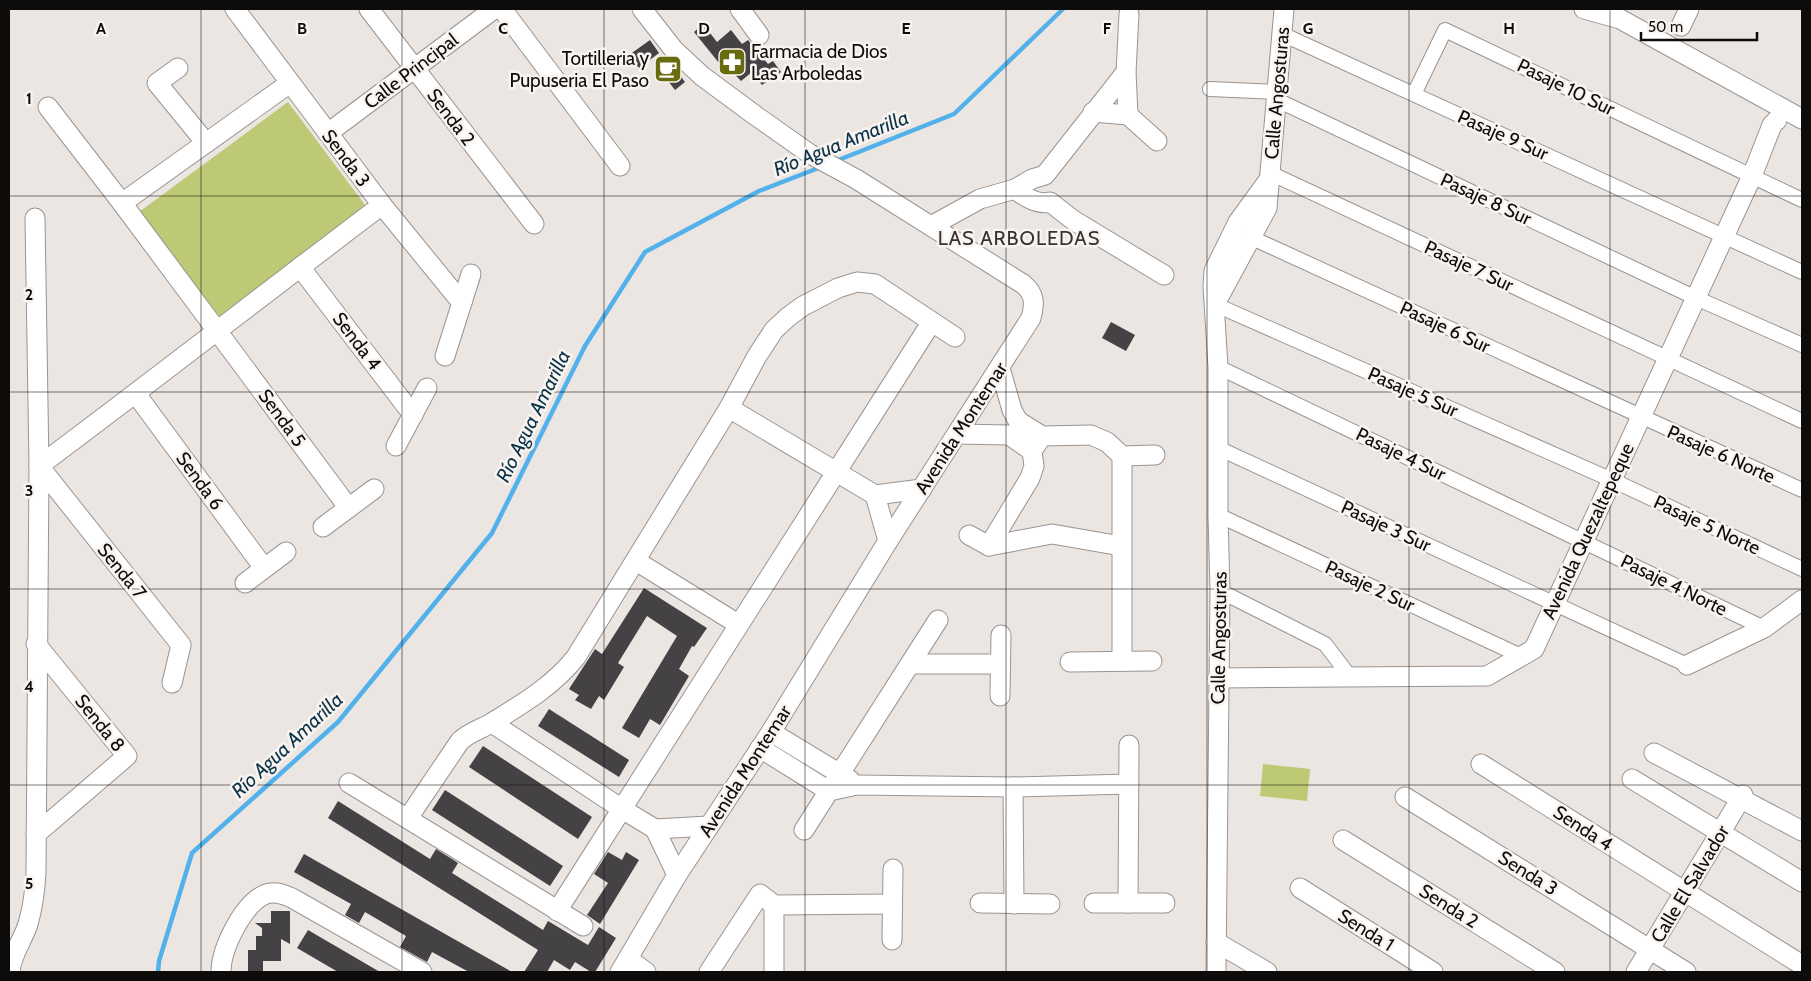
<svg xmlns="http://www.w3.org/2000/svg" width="1811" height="981" font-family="Cabin,sans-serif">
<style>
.green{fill:#bdc974}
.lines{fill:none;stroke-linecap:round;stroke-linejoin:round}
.stream{stroke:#52b1eb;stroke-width:4.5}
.building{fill:#454245}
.pedestrian-casing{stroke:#9a9491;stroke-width:16}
.minor-casing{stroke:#9a9491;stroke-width:21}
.pedestrian{stroke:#fff;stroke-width:14}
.minor{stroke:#fff;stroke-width:19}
.grid{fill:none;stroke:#0e0c0b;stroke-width:1;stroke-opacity:0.55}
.labels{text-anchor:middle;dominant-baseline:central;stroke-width:5;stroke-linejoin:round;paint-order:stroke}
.poi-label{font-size:19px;fill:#0e0c0b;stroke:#faf4f0;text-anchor:start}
.street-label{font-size:19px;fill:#0e0c0b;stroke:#faf4f0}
.water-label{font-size:20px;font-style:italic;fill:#0a344b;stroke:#faf4f0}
.neighbourhood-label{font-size:20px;letter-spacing:1px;fill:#383330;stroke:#faf4f0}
.grid-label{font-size:16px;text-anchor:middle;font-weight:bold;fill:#0e0c0b;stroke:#faf4f0;stroke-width:5;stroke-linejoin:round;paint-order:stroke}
</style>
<rect width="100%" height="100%" fill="#ece6e2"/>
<g class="green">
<path d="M288,102L365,205L215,323L135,215Z"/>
<path d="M1263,764L1310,769L1307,801L1260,796Z"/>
</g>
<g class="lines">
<g class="stream">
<path d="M836,161L954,114L1063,9"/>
<path d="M158,972L159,961L192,853L338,722L492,533L585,346L645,252L759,191L821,167"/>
</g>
</g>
<g class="building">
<path d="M703,24L717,42L731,30L742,44L748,40L768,64L773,61L781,72L762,85L752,72L741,81L722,61L719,63L694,32Z"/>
<path d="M650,40L659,53L639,68L629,55Z"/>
<path d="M669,61L685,82L675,90L659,69Z"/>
<path d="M1111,322L1135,335L1126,351L1102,338Z"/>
<path d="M644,588L707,628L694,647L692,646L679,669L689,676L660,725L650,719L639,738L622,728L677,636L647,616L618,663L624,667L604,700L599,696L591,709L575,700L579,695L569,689L595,649L602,654Z"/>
<path d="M549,709L629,760L619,777L538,726Z"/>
<path d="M483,746L592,817L578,839L469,767Z"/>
<path d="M445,790L563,866L550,886L432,810Z"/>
<path d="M338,801L430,859L436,849L452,859L458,863L452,873L543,930L548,921L588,945L599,927L616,938L595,972H591L575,962L570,970L554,960L547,972H524L538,950L328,818Z"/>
<path d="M608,852L622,860L626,852L639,860L600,924L587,915L608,883L594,874Z"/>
<path d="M304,854L512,972H469L432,952L427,962L400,947L406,936L365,912L359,923L345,915L351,904L294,872Z"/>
<path d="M271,911H290V944L281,939V961H263V972H248V950H256V936H262V928L255,923H271Z"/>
<path d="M308,930L380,972H338L297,948Z"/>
</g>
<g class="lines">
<g class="pedestrian-casing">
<g id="pedestrian">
<path d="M1282,34L1802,272"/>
<path d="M1210,89L1277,92"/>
<path d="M1414,94L1445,30L1802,200"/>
<path d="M1277,100L1696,298L1802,345"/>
<path d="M1270,173L1802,421"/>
<path d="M1250,237L1802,490"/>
<path d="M1214,304L1612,480L1802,569"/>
<path d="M1218,367L1764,628"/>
<path d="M1218,448L1687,665"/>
<path d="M1218,515L1521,656"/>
<path d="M1220,591L1325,644L1351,678"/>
</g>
</g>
<g class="minor-casing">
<g id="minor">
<path d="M235,9L382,205L462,303"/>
<path d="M369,9L534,224"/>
<path d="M502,9L620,166"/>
<path d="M740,9L759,35"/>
<path d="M1584,9L1620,19L1802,119"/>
<path d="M1681,26L1689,9"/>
<path d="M178,68L157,83L206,143"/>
<path d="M48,107L122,203L348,507"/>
<path d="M1093,112L1128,115L1157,141"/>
<path d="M1128,115L1126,72L1129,14"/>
<path d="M328,133L494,9"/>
<path d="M1015,189C1024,197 1038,205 1050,202L1073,220L1164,275"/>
<path d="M122,203L290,83"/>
<path d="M931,226L980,199L1015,189L1032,179L1045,175L1126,72"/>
<path d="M300,267L413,415"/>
<path d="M1215,304L1267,208L1284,9"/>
<path d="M445,356L471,274"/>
<path d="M1000,368L1012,410L1018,421L1042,436L1091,435L1107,442L1122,456V661"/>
<path d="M136,394L264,568"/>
<path d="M729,408L875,495L922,489"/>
<path d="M957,434L1009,435L1032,451"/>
<path d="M396,446L427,388"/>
<path d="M1122,456L1155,455"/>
<path d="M875,495L888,541"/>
<path d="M323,527L374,489"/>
<path d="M969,535L989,546L1052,534L1121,546"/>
<path d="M989,546L1030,478L1034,466L1032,451L1042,436"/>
<path d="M636,561L738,624"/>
<path d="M245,583L286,552"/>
<path d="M36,644L127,756L36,834"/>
<path d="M1070,662L1152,661"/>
<path d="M911,664H999"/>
<path d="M1687,665L1764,628L1802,600"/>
<path d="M1218,678L1487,676L1534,649L1752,176L1772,125L1777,120"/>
<path d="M172,683L181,645L39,466C154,380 267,292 382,205"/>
<path d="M1000,696L1001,635"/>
<path d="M492,723L622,809L655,829L709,826"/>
<path d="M771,732L850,780"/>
<path d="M760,748L829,791L857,785L1013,787L1129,784"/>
<path d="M1654,753L1802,831"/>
<path d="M1481,764L1802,965"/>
<path d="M1632,779L1802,882"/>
<path d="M349,783L583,926"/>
<path d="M1013,787L1014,904"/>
<path d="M1405,797L1686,972"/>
<path d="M408,818L460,741C471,731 482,729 493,722C524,703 554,685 576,657L729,408L757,356L774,330L788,317L803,306L838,288L857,282L875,284L955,337"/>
<path d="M655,829L677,875"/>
<path d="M804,830L938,620"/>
<path d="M1343,840L1555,972"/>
<path d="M1300,888L1433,972"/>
<path d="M980,903L1050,904"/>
<path d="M1094,903H1165"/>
<path d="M1128,903L1129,745"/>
<path d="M557,911L931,323"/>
<path d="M892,940L893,869"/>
<path d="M1216,942L1267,972"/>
<path d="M628,959L646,972"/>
<path d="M10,972C11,955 23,940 28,924C33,907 35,891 36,873L39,466L35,218"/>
<path d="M221,972C221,949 243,903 266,894C275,891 283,894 292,898L422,972"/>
<path d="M620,972L677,875L771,732L888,541L1031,318C1035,303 1035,294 1023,284L856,179L810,154L756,116L702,76L674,50L642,9"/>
<path d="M709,972L760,894L774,905L892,904"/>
<path d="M774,972V905"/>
<path d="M1216,972L1220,591L1218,515V367L1213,286L1214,271L1238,222L1270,178"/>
<path d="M1636,972L1743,795"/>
</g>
</g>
<use href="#pedestrian" class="pedestrian"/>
<use href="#minor" class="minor"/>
</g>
<path class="grid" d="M201,9V972M402,9V972M604,9V972M805,9V972M1006,9V972M1207,9V972M1409,9V972M1610,9V972M9,196H1802M9,392H1802M9,589H1802M9,785H1802"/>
<defs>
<g id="pharmacy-square" transform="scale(1.4375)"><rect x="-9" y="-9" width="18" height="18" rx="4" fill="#686c0f" stroke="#faf4f0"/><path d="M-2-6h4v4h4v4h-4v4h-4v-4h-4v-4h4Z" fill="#fff"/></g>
<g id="cafe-square" transform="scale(1.4375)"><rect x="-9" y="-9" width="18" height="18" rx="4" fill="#686c0f" stroke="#faf4f0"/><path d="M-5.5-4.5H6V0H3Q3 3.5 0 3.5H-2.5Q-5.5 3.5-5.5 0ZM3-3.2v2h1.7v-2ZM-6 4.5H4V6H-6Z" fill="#fff"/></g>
</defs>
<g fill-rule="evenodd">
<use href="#pharmacy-square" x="732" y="62"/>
<use href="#cafe-square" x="668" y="69"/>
</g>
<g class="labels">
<g class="poi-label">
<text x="751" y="51">Farmacia de Dios<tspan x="751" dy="22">Las Arboledas</tspan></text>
<text x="649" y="58" text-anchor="end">Tortilleria y<tspan x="649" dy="22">Pupuseria El Paso</tspan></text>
</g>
<g class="street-label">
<text transform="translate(411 71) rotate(-37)">Calle Principal</text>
<text transform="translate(1566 87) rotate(26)">Pasaje 10 Sur</text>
<text transform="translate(1277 93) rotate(-85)">Calle Angosturas</text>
<text transform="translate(451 117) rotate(53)">Senda 2</text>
<text transform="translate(1503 135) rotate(24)">Pasaje 9 Sur</text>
<text transform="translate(346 158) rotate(53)">Senda 3</text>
<text transform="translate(1486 199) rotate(25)">Pasaje 8 Sur</text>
<text transform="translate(1469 266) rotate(25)">Pasaje 7 Sur</text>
<text transform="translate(1445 327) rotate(25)">Pasaje 6 Sur</text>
<text transform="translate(357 341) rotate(53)">Senda 4</text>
<text transform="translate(1413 392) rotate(24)">Pasaje 5 Sur</text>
<text transform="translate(282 418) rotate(54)">Senda 5</text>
<text transform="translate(961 428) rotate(-57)">Avenida Montemar</text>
<text transform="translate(1401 454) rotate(26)">Pasaje 4 Sur</text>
<text transform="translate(1721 454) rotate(24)">Pasaje 6 Norte</text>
<text transform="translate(200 481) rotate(54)">Senda 6</text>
<text transform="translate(1707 525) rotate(25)">Pasaje 5 Norte</text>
<text transform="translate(1386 526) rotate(25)">Pasaje 3 Sur</text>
<text transform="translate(1588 531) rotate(-65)">Avenida Quezaltepeque</text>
<text transform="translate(122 571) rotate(51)">Senda 7</text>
<text transform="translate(1674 585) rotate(26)">Pasaje 4 Norte</text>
<text transform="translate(1370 586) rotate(25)">Pasaje 2 Sur</text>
<text transform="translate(1219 638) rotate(-89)">Calle Angosturas</text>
<text transform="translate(100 723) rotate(51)">Senda 8</text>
<text transform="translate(745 771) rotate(-57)">Avenida Montemar</text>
<text transform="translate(1583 828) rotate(33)">Senda 4</text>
<text transform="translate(1528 873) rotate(32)">Senda 3</text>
<text transform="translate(1690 884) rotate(-59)">Calle El Salvador</text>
<text transform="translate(1449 906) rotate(32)">Senda 2</text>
<text transform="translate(1366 930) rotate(32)">Senda 1</text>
</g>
<g class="water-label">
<text transform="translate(841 143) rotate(-22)">Río Agua Amarilla</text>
<text transform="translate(533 416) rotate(-64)">Río Agua Amarilla</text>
<text transform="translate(287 745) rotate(-43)">Río Agua Amarilla</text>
</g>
<g class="neighbourhood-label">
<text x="1019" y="238">LAS ARBOLEDAS</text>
</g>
</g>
<g class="grid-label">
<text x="101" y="34">A</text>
<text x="302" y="34">B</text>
<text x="503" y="34">C</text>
<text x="704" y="34">D</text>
<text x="906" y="34">E</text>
<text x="1107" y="34">F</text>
<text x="1308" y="34">G</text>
<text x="1509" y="34">H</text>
<text x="29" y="104">1</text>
<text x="29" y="300">2</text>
<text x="29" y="496">3</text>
<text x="29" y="692">4</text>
<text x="29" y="889">5</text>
</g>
<rect width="1811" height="981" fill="none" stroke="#0e0c0b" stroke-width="20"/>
<path d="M1641 32v8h116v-8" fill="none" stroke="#0e0c0b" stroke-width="2.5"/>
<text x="1648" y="32" font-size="15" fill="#0e0c0b" stroke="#faf4f0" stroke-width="4" paint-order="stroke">50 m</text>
</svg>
